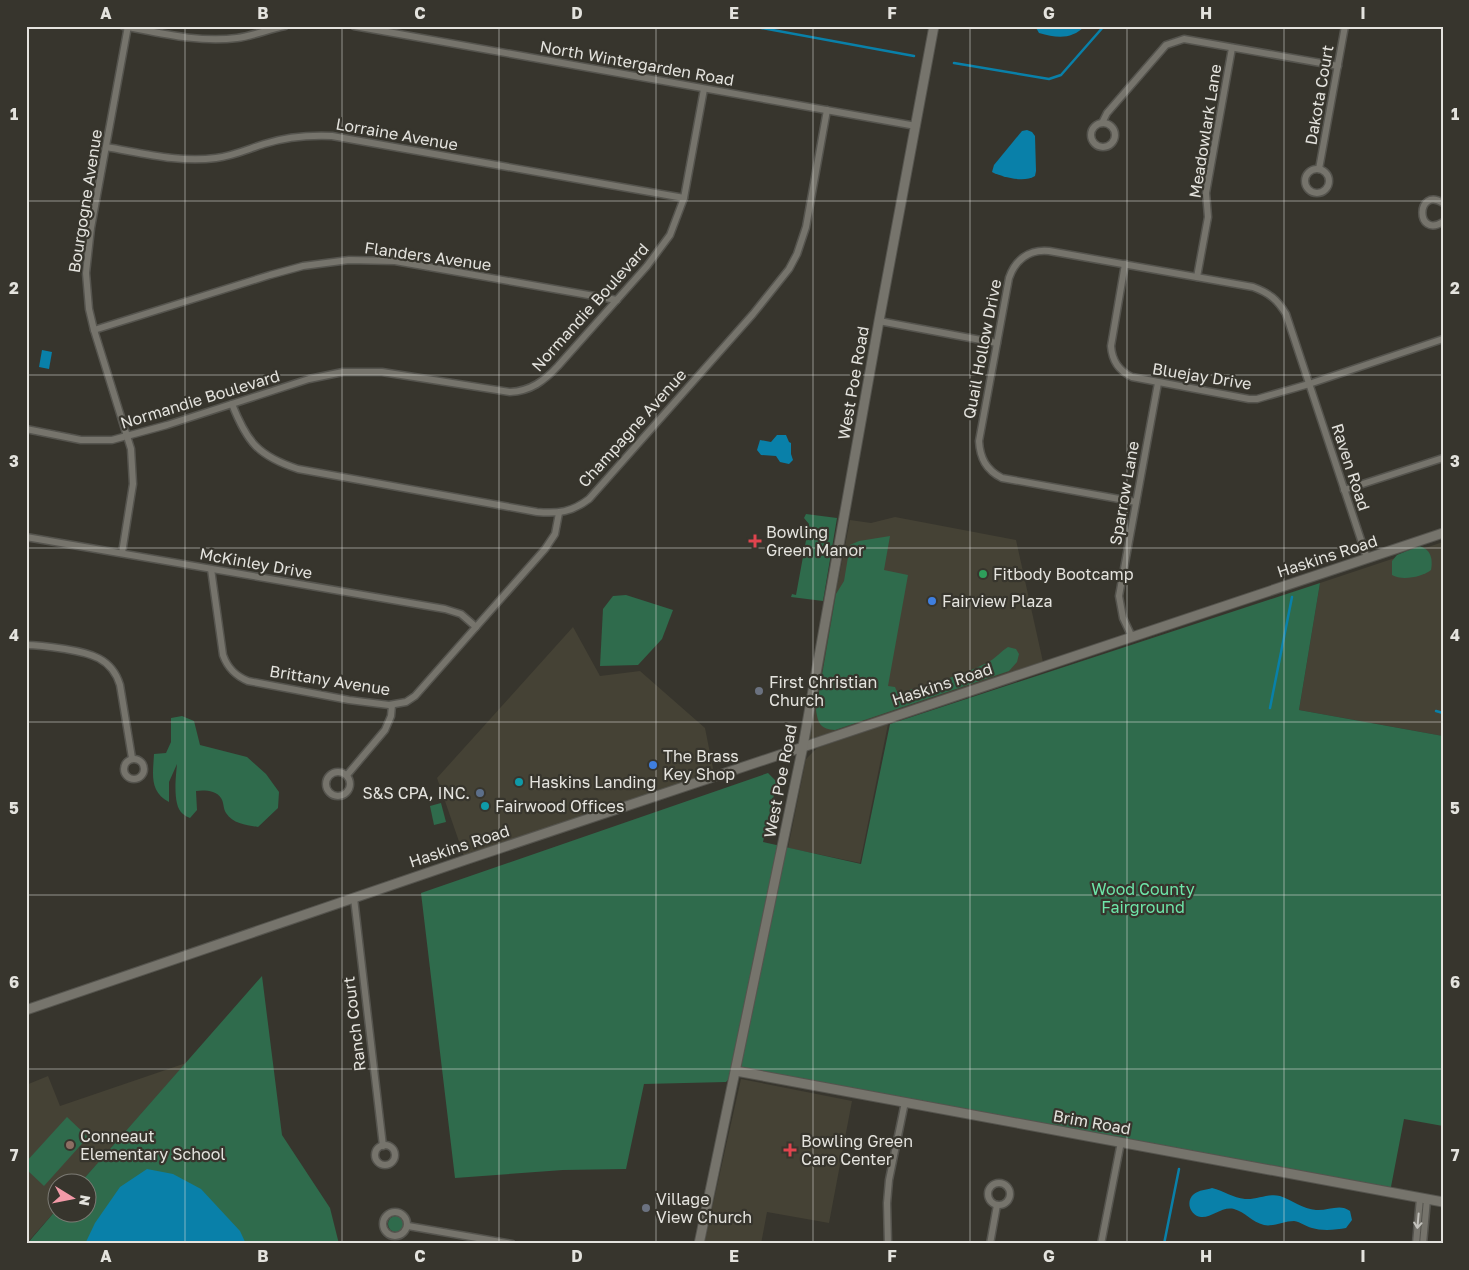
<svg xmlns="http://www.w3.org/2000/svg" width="1469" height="1270" font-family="'Golos Text',sans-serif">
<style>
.built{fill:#454235}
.green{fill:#2f6b4c}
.water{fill:#0980a9}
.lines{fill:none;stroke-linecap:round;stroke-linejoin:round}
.stream{stroke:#0980a9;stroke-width:2.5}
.street-casing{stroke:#55544e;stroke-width:9}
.secondary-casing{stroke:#55544e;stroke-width:11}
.street{stroke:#76746c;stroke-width:6}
.secondary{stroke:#76746c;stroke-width:9}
.oneway{stroke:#c3c2bc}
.grid{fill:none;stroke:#e4e3de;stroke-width:1;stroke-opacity:0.55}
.health-dot{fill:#e0444e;stroke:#37352d;stroke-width:2}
.leisure-dot{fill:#2e9e5b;stroke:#37352d;stroke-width:2}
.shop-dot{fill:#3f7fe0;stroke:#37352d;stroke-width:2}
.worship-dot{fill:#6b7280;stroke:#37352d;stroke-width:2}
.culture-dot{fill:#0f9aa8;stroke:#37352d;stroke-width:2}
.service-dot{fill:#5c6f8a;stroke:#37352d;stroke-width:2}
.education-dot{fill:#8d6e63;stroke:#37352d;stroke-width:2}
.labels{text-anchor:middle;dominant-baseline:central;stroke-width:4.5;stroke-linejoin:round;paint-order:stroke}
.street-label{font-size:16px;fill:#e4e3de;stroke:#37352d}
.poi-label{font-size:16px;fill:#e4e3de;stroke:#37352d;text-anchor:start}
.park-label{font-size:16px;fill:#6ee6a9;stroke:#37352d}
.neatline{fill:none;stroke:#e4e3de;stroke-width:2}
.grid-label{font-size:16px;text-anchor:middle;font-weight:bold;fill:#e4e3de}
</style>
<rect width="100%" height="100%" fill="#37352d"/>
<g class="built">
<path d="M895,517L1016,540L1043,662L807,742L850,520L871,523Z"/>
<path d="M1443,542V736L1299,710L1320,583Z"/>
<path d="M573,627L600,676L640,671L705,728L714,773L464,856L437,778Z"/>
<path d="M888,724L860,863L788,848L806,759L817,748Z"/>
<path d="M186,1063L81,1182H58L57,1209L26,1244V1085L48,1076L60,1106Z"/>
<path d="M741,1079L852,1101L829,1223L767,1212L761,1244H704Z"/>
</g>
<g class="green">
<path d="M806,514L837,518L823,601L791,597L792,594L796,595L809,524L804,518Z"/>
<path d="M890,536L884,570L908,575L888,686L895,687L898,694C926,684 964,676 990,661C996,658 1001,651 1008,647L1016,649L1019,654L1017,662L1009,671L835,730C821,729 818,724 816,710L836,594L844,581L850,545L859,541Z"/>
<path d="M1419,546C1431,549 1433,559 1431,570C1422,577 1402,581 1392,575V561L1397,555Z"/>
<path d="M1320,583L1299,710L1443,736V1126L1404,1119L1390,1192L736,1071L726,1082L644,1084L626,1169L563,1170L455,1178L421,893L768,773L777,782L763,842L861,864L890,724Z"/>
<path d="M626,595L673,610L662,639L638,665L600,666L603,609L613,596Z"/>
<path d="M182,716L194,721L200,745L247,757L266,774L279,792L278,808L258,827C247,825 233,824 226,813C223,809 224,802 221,798C216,790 203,790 196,791L197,810L190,818C188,817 185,816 183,814C172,806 176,776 177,764L169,782V802C149,791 153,774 154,754L166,753L171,742V718Z"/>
<path d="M441,803L446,822L434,825L430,806Z"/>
<path d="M262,976L282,1135L330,1208L339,1244H27L57,1209L58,1212H88V1182H81Z"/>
<path d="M67,1117L88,1137L44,1186L26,1169V1162Z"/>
<circle cx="396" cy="1224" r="8"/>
</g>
<g class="water">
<path d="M1035,26H1085C1071,40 1057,38 1039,33Z"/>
<path d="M1027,130L1032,132L1035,136L1036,171L1035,176C1024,183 1002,177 992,172L994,165L1022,131Z"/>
<path d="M42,350L52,352L49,369L39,367Z"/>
<path d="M777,435H786L789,442L791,443V454L793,460L789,464L780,462L776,456L761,455L757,450L760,440L771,442Z"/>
<path d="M147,1169L173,1174L201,1189L240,1231L246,1244H85L95,1223L120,1187Z"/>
<path d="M1212,1188C1224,1191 1233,1198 1245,1199C1257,1200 1268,1193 1280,1196C1292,1200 1303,1209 1316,1210C1328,1211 1340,1203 1350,1211L1352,1220L1346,1228C1336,1230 1321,1231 1312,1228C1305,1226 1301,1222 1294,1221C1284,1221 1273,1227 1264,1225C1252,1222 1245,1212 1234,1209C1222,1206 1212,1218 1201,1217C1190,1216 1185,1201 1194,1194C1199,1190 1206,1190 1212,1188Z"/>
</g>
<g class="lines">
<g class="stream">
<path d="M751,26L914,56"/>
<path d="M954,63L1049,79L1061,75L1104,26"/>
<path d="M1270,708L1292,597"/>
<path d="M1436,711L1443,713"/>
<path d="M1164,1244L1179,1169"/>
</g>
<g class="street-casing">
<g id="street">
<path d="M123,26C160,33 199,43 237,38C253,36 269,29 285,26"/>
<path d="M354,26L916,126"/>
<path d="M1102,123L1107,113L1166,45L1184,39L1338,66"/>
<circle cx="1103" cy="135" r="12"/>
<path d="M106,147C142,153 179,163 216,158C233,156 248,149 264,144C286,137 308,135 332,136L684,198"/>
<circle cx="1317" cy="181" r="12"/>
<path d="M1319,169L1345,26"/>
<path d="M1443,203C1416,186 1415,239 1443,222"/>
<path d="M1125,264L1111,346C1112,360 1119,371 1132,377L1249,399H1257L1309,384L1443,339"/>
<path d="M1197,277L1208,217L1206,193L1232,48"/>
<path d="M879,321L997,343"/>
<path d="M94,330L270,275L303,266L349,260L395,261L617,300"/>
<path d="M232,404C247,442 258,456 298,469L537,512C558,514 572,512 589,499L753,314L789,269L797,254L806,227L827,110"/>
<path d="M26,429L81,440H112L167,425L309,379L343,372H382L510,392C531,391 544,381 558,366L647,266L670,235L684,198L704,89"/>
<path d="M1344,490L1443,458"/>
<path d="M1136,502L1002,478C986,470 980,458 979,441L1009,278C1015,260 1029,249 1049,251L1253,287C1269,293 1277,299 1286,314L1367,558"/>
<path d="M26,537L445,609L461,614L476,627"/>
<path d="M122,553L133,484L131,449L94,330L89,309L86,273L91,228L128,26"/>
<path d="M211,569L223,655C228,669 236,676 248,681L349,700L389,705L406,702L415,696L545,549L555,534L559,513"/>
<path d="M1132,637L1123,618L1119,596L1158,383"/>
<path d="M26,645C39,645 52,647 65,649C90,653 112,658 120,685L132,758"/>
<circle cx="134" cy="769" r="10"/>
<circle cx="338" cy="784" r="12"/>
<path d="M347,775L385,730L391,716L392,705"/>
<path d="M354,898L383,1146"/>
<circle cx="385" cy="1155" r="10"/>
<circle cx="999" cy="1194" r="11"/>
<circle cx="395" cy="1224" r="12"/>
<path d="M408,1226L512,1244"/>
<path d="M888,1244L887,1203L889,1180L905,1102"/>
<path d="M990,1244L997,1205"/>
<path d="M1101,1244L1121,1142"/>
<path d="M1416,1244L1420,1198"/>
<path d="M1423,1244L1427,1199"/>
</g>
</g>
<g class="secondary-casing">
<g id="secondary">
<path d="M26,1010L465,860L1443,533"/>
<path d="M736,1071L1443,1202"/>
<path d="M699,1244L803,746L879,321L934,26"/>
</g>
</g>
<use href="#street" class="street"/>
<use href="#secondary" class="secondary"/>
</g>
<defs><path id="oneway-shaft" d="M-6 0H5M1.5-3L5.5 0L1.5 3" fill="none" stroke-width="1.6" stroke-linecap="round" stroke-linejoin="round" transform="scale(1.25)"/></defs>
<use class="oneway" href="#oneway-shaft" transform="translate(1418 1221) rotate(95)"/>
<path class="grid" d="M185,26V1244M342,26V1244M499,26V1244M656,26V1244M813,26V1244M970,26V1244M1127,26V1244M1284,26V1244M26,201H1443M26,375H1443M26,548H1443M26,722H1443M26,895H1443M26,1069H1443"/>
<g class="health-dot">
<path d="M752.5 533.5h5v5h5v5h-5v5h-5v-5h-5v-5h5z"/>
<path d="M787.5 1142.5h5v5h5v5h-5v5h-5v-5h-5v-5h5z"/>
</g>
<circle class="leisure-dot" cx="983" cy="574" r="5"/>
<g class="shop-dot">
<circle cx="932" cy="601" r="5"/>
<circle cx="653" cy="765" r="5"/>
</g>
<g class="worship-dot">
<circle cx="759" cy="691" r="5"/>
<circle cx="646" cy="1208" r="5"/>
</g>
<g class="culture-dot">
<circle cx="519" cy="782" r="5"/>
<circle cx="485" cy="806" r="5"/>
</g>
<circle class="service-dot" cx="480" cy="793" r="5"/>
<circle class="education-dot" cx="70" cy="1145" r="5"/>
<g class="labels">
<g class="street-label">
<text transform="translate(637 63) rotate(10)">North Wintergarden Road</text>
<text transform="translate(1319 95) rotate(-80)">Dakota Court</text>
<text transform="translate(1205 131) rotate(-81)">Meadowlark Lane</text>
<text transform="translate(397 134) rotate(10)">Lorraine Avenue</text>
<text transform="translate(85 201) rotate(-81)">Bourgogne Avenue</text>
<text transform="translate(428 256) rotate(8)">Flanders Avenue</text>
<text transform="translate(590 307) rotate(-48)">Normandie Boulevard</text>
<text transform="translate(982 349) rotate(-79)">Quail Hollow Drive</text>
<text transform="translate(1202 376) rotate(9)">Bluejay Drive</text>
<text transform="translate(853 383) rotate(-80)">West Poe Road</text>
<text transform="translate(200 399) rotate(-17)">Normandie Boulevard</text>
<text transform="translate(632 428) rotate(-48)">Champagne Avenue</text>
<text transform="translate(1351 467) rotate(72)">Raven Road</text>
<text transform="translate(1124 493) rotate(-80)">Sparrow Lane</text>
<text transform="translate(1327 556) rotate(-18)">Haskins Road</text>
<text transform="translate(256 563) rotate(10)">McKinley Drive</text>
<text transform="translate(330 680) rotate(9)">Brittany Avenue</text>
<text transform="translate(942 684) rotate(-18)">Haskins Road</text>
<text transform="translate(780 781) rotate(-79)">West Poe Road</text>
<text transform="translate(459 846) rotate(-18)">Haskins Road</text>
<text transform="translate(354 1024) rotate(-97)">Ranch Court</text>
<text transform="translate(1092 1122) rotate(10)">Brim Road</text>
</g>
<g class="poi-label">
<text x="766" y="532">Bowling<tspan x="766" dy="18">Green Manor</tspan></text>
<text x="993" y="574">Fitbody Bootcamp</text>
<text x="942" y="601">Fairview Plaza</text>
<text x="769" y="682">First Christian<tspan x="769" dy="18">Church</tspan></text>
<text x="663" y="756">The Brass<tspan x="663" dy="18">Key Shop</tspan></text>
<text x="529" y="782">Haskins Landing</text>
<text x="470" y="793" text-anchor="end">S&amp;S CPA, INC.</text>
<text x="495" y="806">Fairwood Offices</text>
<text x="80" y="1136">Conneaut<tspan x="80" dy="18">Elementary School</tspan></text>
<text x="801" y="1141">Bowling Green<tspan x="801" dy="18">Care Center</tspan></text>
<text x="656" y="1199">Village<tspan x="656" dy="18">View Church</tspan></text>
</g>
<g class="park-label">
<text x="1143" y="889">Wood County<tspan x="1143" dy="18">Fairground</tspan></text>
</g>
</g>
<rect width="1469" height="1270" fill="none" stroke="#37352d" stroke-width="55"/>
<g transform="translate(72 1198) rotate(100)"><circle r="24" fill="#37352d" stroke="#7c7b74"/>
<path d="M0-4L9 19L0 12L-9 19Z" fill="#f39aa8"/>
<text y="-8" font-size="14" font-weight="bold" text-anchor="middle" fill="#e4e3de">N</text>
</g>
<rect x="28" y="28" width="1414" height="1214" class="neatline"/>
<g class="grid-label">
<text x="106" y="19">A</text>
<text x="263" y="19">B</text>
<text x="420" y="19">C</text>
<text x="577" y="19">D</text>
<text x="734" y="19">E</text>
<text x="892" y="19">F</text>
<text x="1049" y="19">G</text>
<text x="1206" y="19">H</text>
<text x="1363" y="19">I</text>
<text x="14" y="120">1</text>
<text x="1455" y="120">1</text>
<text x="14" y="294">2</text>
<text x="1455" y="294">2</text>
<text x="14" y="467">3</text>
<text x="1455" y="467">3</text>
<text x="14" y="641">4</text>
<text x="1455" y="641">4</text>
<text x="14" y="814">5</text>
<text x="1455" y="814">5</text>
<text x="14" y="988">6</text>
<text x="1455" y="988">6</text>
<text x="14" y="1161">7</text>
<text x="1455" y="1161">7</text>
<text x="106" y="1262">A</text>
<text x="263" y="1262">B</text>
<text x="420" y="1262">C</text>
<text x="577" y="1262">D</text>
<text x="734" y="1262">E</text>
<text x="892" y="1262">F</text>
<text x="1049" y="1262">G</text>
<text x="1206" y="1262">H</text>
<text x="1363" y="1262">I</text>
</g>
</svg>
